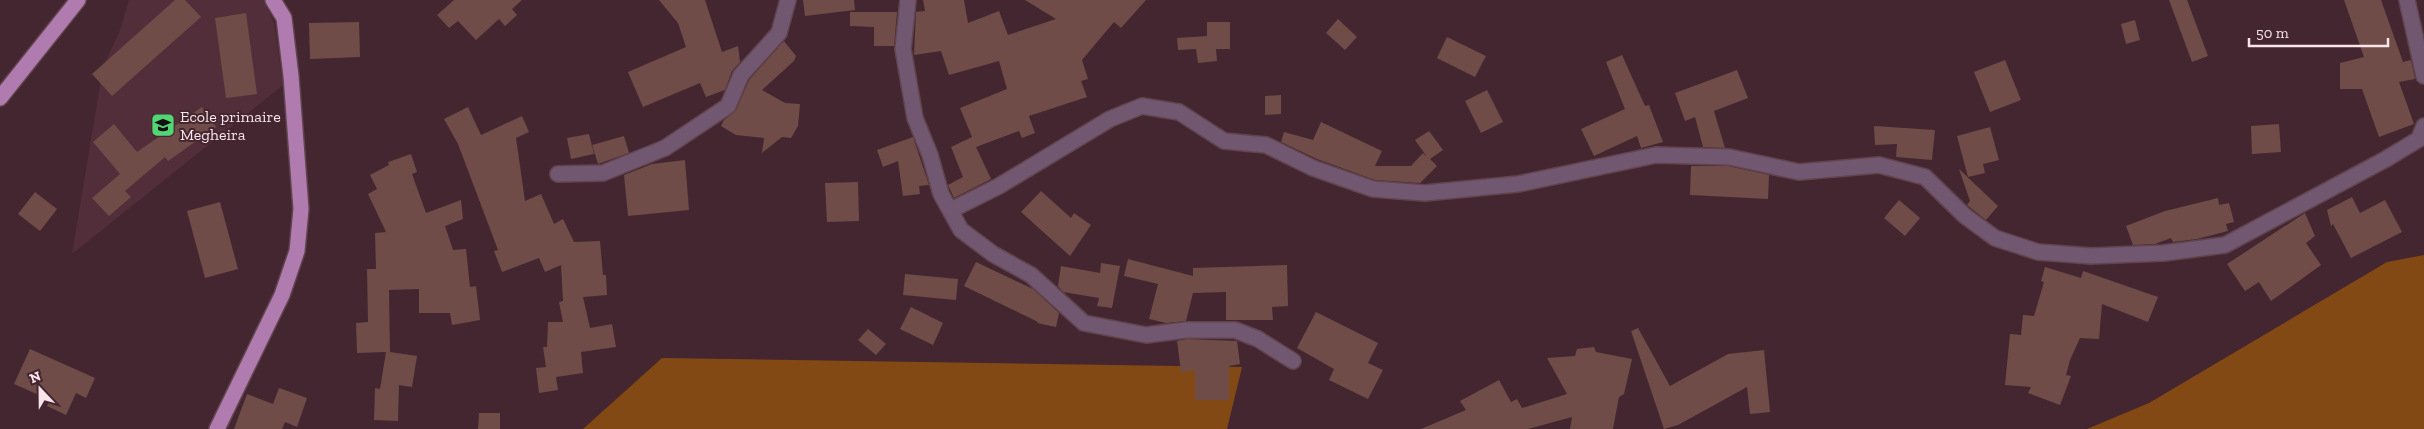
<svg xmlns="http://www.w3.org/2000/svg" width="2424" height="429" font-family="'Zilla Slab',serif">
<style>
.built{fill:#522e3b}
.green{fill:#824914}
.building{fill:#6f4c47}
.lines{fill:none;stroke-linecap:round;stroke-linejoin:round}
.minor-casing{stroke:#61444e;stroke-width:18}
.major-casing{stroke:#61444e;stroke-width:18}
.minor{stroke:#715770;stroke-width:15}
.major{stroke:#b07bae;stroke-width:15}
.labels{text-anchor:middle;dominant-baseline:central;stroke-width:4;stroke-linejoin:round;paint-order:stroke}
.poi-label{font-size:16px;fill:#f9e4ea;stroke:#442630;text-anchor:start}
</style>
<rect width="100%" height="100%" fill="#442630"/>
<path class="built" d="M129,0H264L274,23L283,85L72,254L103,67L119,33Z"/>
<g class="green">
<path d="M2424,255V429H2087L2149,403L2387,262Z"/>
<path d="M662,358L1242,367L1227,429H583Z"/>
</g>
<g class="building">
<path d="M175,0H185L201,17L112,96L92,74Z"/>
<path d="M454,0H522L512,9L517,15L505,26L499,19L476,40L458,21L449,28L437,15Z"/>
<path d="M659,0H705L722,52L738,46L740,62L732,71L725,90L706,97L700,83L643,107L628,72L686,47L678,23Z"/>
<path d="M803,0H854L855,10L805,16Z"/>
<path d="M923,0H964L968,23L999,11L1008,35L1056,19L1025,0H1146L1121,28L1114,22L1082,60L1088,79L1081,81L1087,97L1029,116L1035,133L1022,138L1019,131L976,147L991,179L954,198L948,185L963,177L951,147L972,137L960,108L1007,89L999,61L949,75L941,51L914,55L916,12L925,11Z"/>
<path d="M2169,0H2187L2208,56L2192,62Z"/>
<path d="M2344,0H2381L2403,62L2411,60L2415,79L2399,82L2414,124L2379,137L2362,89H2340V63L2364,57Z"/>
<path d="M850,12H897L894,46H874V27L850,26Z"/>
<path d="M246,13L257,94L226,98L215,18Z"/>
<path d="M1338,19L1357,37L1345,50L1326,33Z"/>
<path d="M2135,20L2140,40L2126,44L2121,24Z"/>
<path d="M359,22L360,57L310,59L309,23Z"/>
<path d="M1207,22H1230V49H1216L1217,61L1198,63L1196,49L1178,50L1177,38L1207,36Z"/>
<path d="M1447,37L1486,56L1475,77L1437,58Z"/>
<path d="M784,41L796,56L794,61L762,90L785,103L800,104L798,126L791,138L782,137L762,153L764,138L736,135L721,126L724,120L736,110L749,80Z"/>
<path d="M1622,55L1645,106L1649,105L1663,142L1641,148L1637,136L1594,156L1581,129L1625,109L1606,62Z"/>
<path d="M2005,60L2021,100L1990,112L1974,72Z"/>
<path d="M1737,70L1748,98L1714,111L1725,148L1703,147L1695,117L1685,121L1675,93Z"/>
<path d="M1487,90L1503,122L1481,133L1465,101Z"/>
<path d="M1281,95V114L1265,115V96Z"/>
<path d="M202,107L216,127L168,161L165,157L125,191L131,197L109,216L92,198L120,174L93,142L114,124L137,152Z"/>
<path d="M468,107L481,135L522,116L529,132L516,138L525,201L541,194L554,224L563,219L574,242L600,241L603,275H606L607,295L583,297L590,328L612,324L616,347L581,352L583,373L556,377L558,390L539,393L536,368L546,367L543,347H547L548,322H563L559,302L563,301L561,265L545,272L539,258L502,272L494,251L498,250L458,144L444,119Z"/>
<path d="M1321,122L1382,151L1375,166H1411L1423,153L1427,157L1415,140L1429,131L1443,150L1430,159L1437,166L1420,183L1375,180L1317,159L1281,142L1284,132L1313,140Z"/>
<path d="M2279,124L2281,152L2252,154L2251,126Z"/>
<path d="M1874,126L1935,130L1932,160L1896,157L1897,144L1875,145Z"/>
<path d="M1990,127L1999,160L1983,164L1985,173L1968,177L1957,136Z"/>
<path d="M589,134L594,154L571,159L567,138Z"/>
<path d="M624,136L629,153L598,164L592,145Z"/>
<path d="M913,137L929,185L919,186L920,194L903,196L898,161L883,167L877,150Z"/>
<path d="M411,154L417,172L412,174L426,213L461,200L463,219L445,226L453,250L466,249L470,287L476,286L480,320L452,325L450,313H419V289L389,290L390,352L417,356L412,387L399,385L398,421L374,420L375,388L380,389L386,352L357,353L356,323L368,322L367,269H376L375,233L386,232L368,194L377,189L370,175L389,165L388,162Z"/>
<path d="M685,160L689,210L628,216L624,175L652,164Z"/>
<path d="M1691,166H1728L1769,175L1768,199L1690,195Z"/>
<path d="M1959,169L1998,206L1986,220L1967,205L1970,201Z"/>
<path d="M858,182L859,221L827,222L825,183Z"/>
<path d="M1041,191L1071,218L1074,213L1091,225L1070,256L1021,212Z"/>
<path d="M35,192L57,209L40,231L18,214Z"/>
<path d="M2352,197L2360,213L2385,200L2402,232L2351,258L2333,224L2331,226L2327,210Z"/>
<path d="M2218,198L2219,205L2229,203L2234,222L2226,224L2228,231L2197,239L2173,242L2171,238L2155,244L2133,245L2126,226L2165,211Z"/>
<path d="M1899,200L1920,218L1905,236L1884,218Z"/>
<path d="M220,202L238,269L205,278L187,211Z"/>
<path d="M2305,213L2315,236L2306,243L2321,265L2271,301L2259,282L2245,291L2227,264Z"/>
<path d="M1128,259L1193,276V268L1287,265L1288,306L1272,307L1273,320H1226V292L1193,293L1186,321L1166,323L1149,319L1158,284L1124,276Z"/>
<path d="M976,262L1033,289L1059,313L1056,327L1037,323L1038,322L964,286Z"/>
<path d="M1101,263L1120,266L1112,308L1097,306L1099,298L1063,292L1058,286L1061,266L1100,273Z"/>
<path d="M2045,267L2081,278L2083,271L2158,297L2148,322L2102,304L2099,339L2080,338L2070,360L2066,375L2071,376L2060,405L2028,393L2031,387L2005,385L2010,334L2021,335L2023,315L2034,316L2044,282L2041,281Z"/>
<path d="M905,274L958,279L956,300L903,295Z"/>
<path d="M911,307L943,323L933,345L900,329Z"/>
<path d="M1316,312L1378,343L1368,363L1383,370L1368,399L1329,380L1334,369L1297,348Z"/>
<path d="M1638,328L1670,386L1728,354L1764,350L1770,412L1750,414L1747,387L1678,425L1664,429L1631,331Z"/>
<path d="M868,329L886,344L876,355L858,340Z"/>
<path d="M1187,339L1237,341L1240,364L1229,366V400H1195V370L1181,372L1177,341Z"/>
<path d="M1594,347L1596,352L1632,359L1624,394L1619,397L1613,429H1570L1572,417L1528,429H1421L1466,410L1460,401L1499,380L1511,402L1517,399L1522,408L1567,394L1547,358L1575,356L1577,349Z"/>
<path d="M30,349L95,378L86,398L76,393L66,415L47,406L50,400L14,384Z"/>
<path d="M279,388L307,398L297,427L285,422L282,429H234L247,394L273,404Z"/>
<path d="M479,413H500V429H478Z"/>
</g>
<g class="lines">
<g class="minor-casing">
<g id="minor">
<path d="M908,0L903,49L915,118L930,155L941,194L961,230L993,254L1031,275L1084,323L1146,335L1186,330H1235L1258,339L1293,361"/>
<path d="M2407,0L2424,76"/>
<path d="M558,174L603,173L665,148L728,106L741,75L779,33L788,0"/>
<path d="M951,210L999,186L1110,119L1142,106L1179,112L1224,141L1266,145L1313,168L1373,189L1425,193L1518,184L1656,155L1729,157L1799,172L1879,165L1925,177L1965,216L1995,238L2038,252L2091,256L2164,253L2225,245L2386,159L2419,139L2424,126"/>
</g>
</g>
<g class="major-casing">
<g id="major">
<path d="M0,98L78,0"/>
<path d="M217,429L282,295L297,251L301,209L291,76L284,18L273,0"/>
</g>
</g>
<use href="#minor" class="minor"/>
<use href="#major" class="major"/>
</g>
<defs>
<g id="school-square" transform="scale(1.25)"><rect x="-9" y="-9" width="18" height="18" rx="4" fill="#52d673" stroke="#442630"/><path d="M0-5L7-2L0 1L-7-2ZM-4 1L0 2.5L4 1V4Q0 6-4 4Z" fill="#111"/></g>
</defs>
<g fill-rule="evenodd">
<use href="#school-square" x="163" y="125"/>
</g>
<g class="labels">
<g class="poi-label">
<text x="180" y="116">Ecole primaire<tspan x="180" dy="18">Megheira</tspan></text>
</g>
</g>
<g transform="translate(40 389) rotate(338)" stroke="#442630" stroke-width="4" paint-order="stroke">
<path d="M0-4L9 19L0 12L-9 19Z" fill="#f9e4ea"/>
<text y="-8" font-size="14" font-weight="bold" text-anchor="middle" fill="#f9e4ea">N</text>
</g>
<path d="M2249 38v8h139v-8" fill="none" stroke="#f9e4ea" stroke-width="2.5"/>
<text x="2256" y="38" font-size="15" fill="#f9e4ea" stroke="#442630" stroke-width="4" paint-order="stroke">50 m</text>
</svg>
